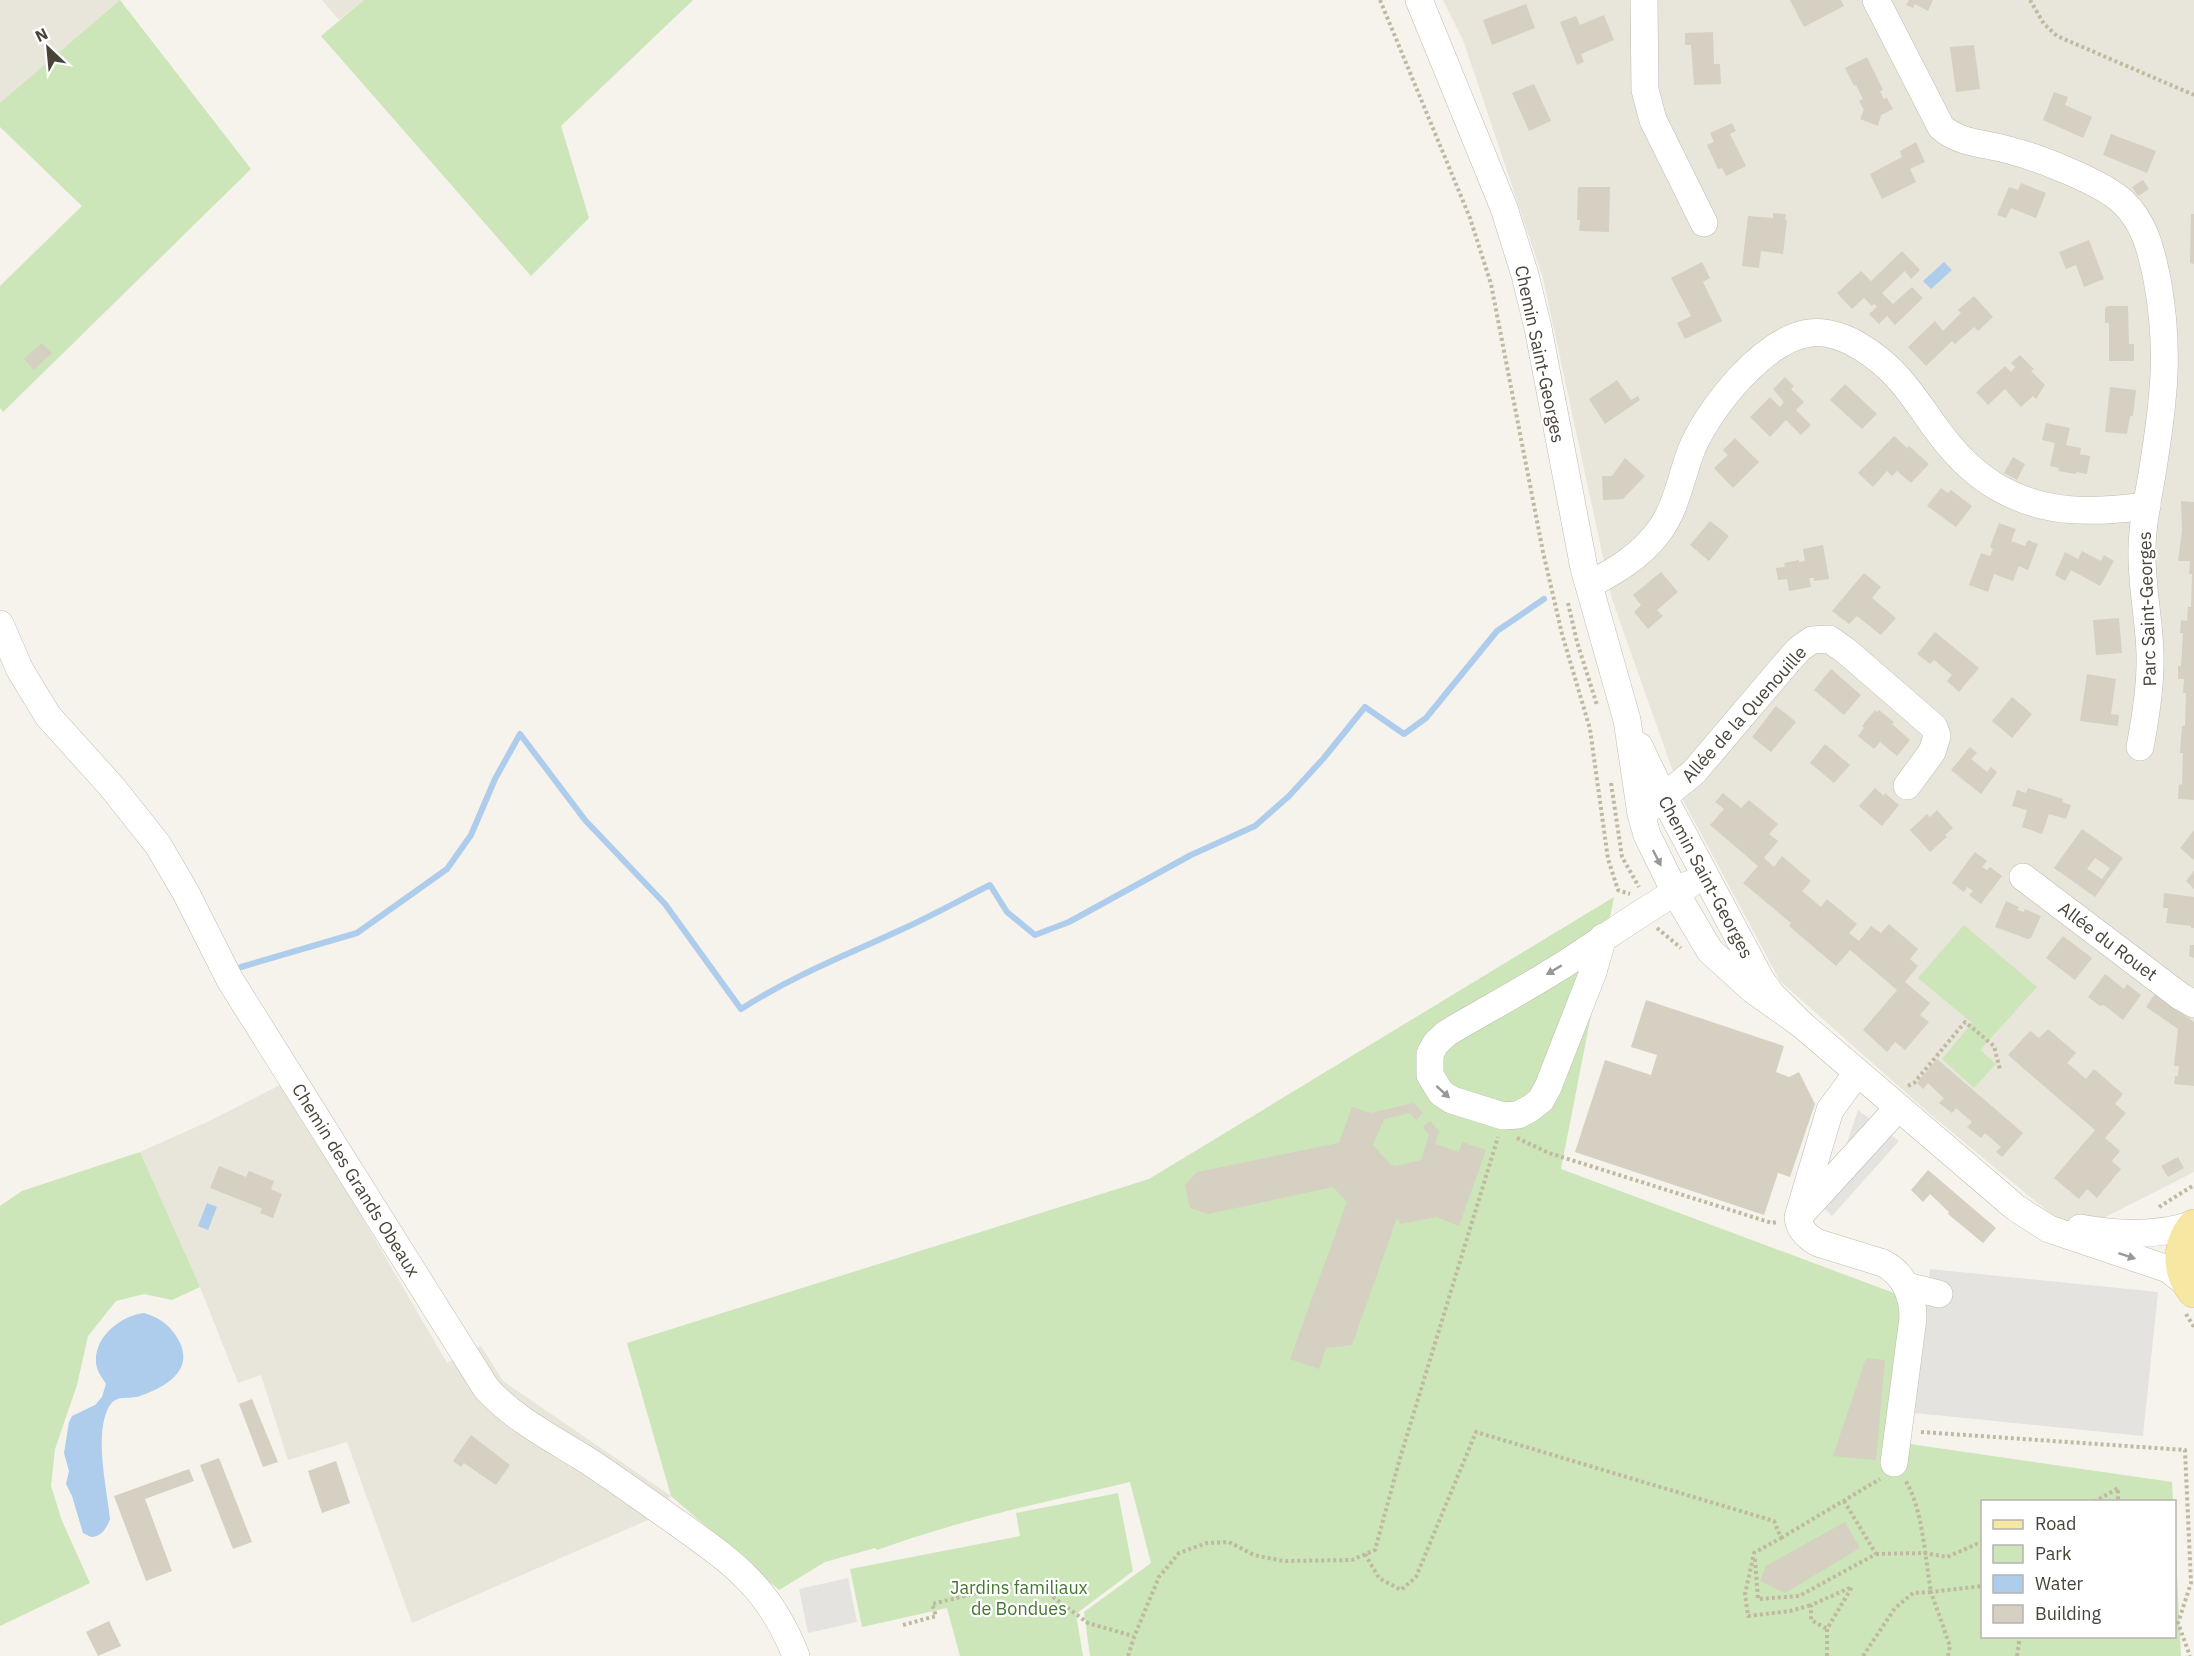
<svg xmlns="http://www.w3.org/2000/svg" width="2194" height="1656" font-family="'IBM Plex Sans',sans-serif">
<style>
.residential{fill:#e8e5da}
.green{fill:#cce5b9}
.parking{fill:#e4e3e0}
.water{fill:#aecceb}
.lines{fill:none;stroke-linecap:round;stroke-linejoin:round}
.stream{stroke:#aecceb;stroke-width:6}
.building{fill:#d5d0c2;fill-rule:evenodd}
.minor-casing{stroke:#c0bcaf;stroke-width:28}
.major-casing{stroke:#dbc774;stroke-width:34}
.path{stroke:#c0b9a1;stroke-width:4;stroke-dasharray:3 3;stroke-linecap:butt}
.minor{stroke:#fff;stroke-width:27}
.major{stroke:#f6e7a3;stroke-width:33}
.oneway{fill:#9b9893}
.labels{text-anchor:middle;dominant-baseline:central;stroke-width:4.5;stroke-linejoin:round;paint-order:stroke}
.street-label{font-size:18px;fill:#49443a;stroke:#fff}
.park-label{font-size:18px;fill:#447731;stroke:#fff}
</style>
<rect width="100%" height="100%" fill="#f5f3ec"/>
<g class="residential">
<path d="M0,0H120L0,103Z"/>
<path d="M322,0H364L339,20Z"/>
<path d="M1443,0H2194V1172L2074,1233L1930,1114L1780,981L1683,800L1612,599L1543,278L1463,40Z"/>
<path d="M284,1083L447,1363L481,1346L503,1381L671,1496L648,1520L412,1623L347,1442L288,1460L261,1375L238,1383L200,1287L140,1152L205,1123Z"/>
</g>
<g class="green">
<path d="M120,0L251,169L3,412L0,408V286L82,206L0,127V103Z"/>
<path d="M364,0H693L561,126L589,218L531,276L321,36Z"/>
<path d="M1614,897L1561,1169L1902,1296L1889,1441L2172,1482L2173,1501L1982,1502V1636H2174L2175,1532L2181,1656H1090L1084,1612L1151,1563L1130,1482C1045,1502 959,1520 877,1550L875,1548L825,1562L779,1590L671,1496L627,1343L1149,1179Z"/>
<path d="M1964,925L2037,987L1980,1050L1996,1064L1974,1088L1942,1059L1972,1023L1918,978Z"/>
<path d="M140,1152L200,1287L172,1300L144,1294L116,1301L88,1336L77,1385L55,1449L51,1486L62,1521L90,1583L0,1626V1206L22,1191Z"/>
<path d="M1118,1493L1133,1571L1076,1614L1083,1656H960L947,1608L862,1627L850,1569L1020,1536L1016,1513Z"/>
</g>
<g class="parking">
<path d="M1858,1110L1899,1141L1832,1216L1825,1209Z"/>
<path d="M1930,1269L2158,1292L2143,1436L1915,1413Z"/>
<path d="M848,1578L857,1622L808,1633L799,1589Z"/>
</g>
<g class="water">
<path d="M1944,262L1952,270L1931,289L1923,281Z"/>
<path d="M207,1203L217,1207L208,1230L198,1226Z"/>
<path d="M144,1313C157,1317 166,1322 174,1333C199,1367 169,1386 140,1396C129,1400 118,1394 110,1405C93,1432 107,1488 110,1519C107,1528 101,1537 91,1537L83,1533L72,1496L66,1484L69,1471L64,1453L69,1422L72,1416L95,1405L102,1397L106,1384C102,1377 97,1372 96,1363C94,1337 120,1316 144,1313Z"/>
</g>
<g class="lines">
<path class="stream" d="M241,967L357,933L447,869L471,835L495,779L520,734L585,820L665,904L741,1009C796,974 849,954 907,927C935,914 962,899 990,885L1007,912L1035,935L1069,922L1191,855L1255,826L1289,796L1323,759L1365,707L1404,734L1426,718L1497,631L1544,599"/>
</g>
<g class="building">
<path d="M1790,0H1841L1844,6L1804,27Z"/>
<path d="M1909,0H1933L1928,11L1915,4L1913,8L1906,5Z"/>
<path d="M1526,4L1535,28L1492,45L1483,20Z"/>
<path d="M1604,15L1614,40L1581,54L1584,62L1577,65L1560,22L1576,16L1580,25Z"/>
<path d="M1713,32L1714,64H1720L1721,84L1694,85L1691,45H1685V33Z"/>
<path d="M1974,45L1980,89L1956,92L1950,47Z"/>
<path d="M1867,57L1883,90L1880,91L1884,99L1887,98L1893,109L1881,115L1878,126L1860,119L1864,110L1859,101L1863,99L1856,85L1854,86L1845,68Z"/>
<path d="M1534,84L1551,121L1529,131L1512,93Z"/>
<path d="M2054,92L2068,97L2065,105L2092,117L2083,138L2043,120Z"/>
<path d="M1732,123L1736,131L1730,134L1746,166L1726,176L1722,168L1718,169L1707,145L1714,142L1710,133Z"/>
<path d="M2111,134L2156,151L2147,173L2103,155Z"/>
<path d="M1916,142L1925,162L1910,169L1916,182L1882,199L1870,174L1902,157L1900,151Z"/>
<path d="M2143,180L2149,189L2138,196L2132,187Z"/>
<path d="M2021,183L2046,193L2036,218L2011,208L2006,218L1997,215L2009,187L2018,190Z"/>
<path d="M1578,187H1610L1609,232L1579,231L1580,220H1577Z"/>
<path d="M1773,213L1786,214L1785,220H1787L1783,254L1761,251L1759,268L1742,266L1748,216L1773,218Z"/>
<path d="M2191,214H2194V264L2190,263Z"/>
<path d="M2089,240L2104,279L2084,287L2076,265L2066,269L2059,252Z"/>
<path d="M1902,251L1920,270L1911,279L1905,271L1882,293L1893,304L1912,287L1923,298L1895,325L1887,316L1879,324L1869,314L1877,307L1874,304L1872,306L1864,298L1852,309L1837,293L1861,271L1871,281Z"/>
<path d="M1702,262L1710,278L1703,282L1722,321L1685,339L1677,323L1691,316L1671,278Z"/>
<path d="M1974,296L1993,317L1978,331L1974,327L1955,344L1952,341L1926,366L1908,347L1935,321L1943,331L1961,313L1958,310Z"/>
<path d="M2108,306H2128L2129,344H2134V361H2109V323H2105V308Z"/>
<path d="M42,343L52,353L34,370L24,359Z"/>
<path d="M2020,355L2034,369L2031,371L2045,385L2036,399L2033,396L2021,407L2005,389L1988,405L1976,392L2005,366L2011,372L2015,367L2011,363Z"/>
<path d="M1785,377L1794,386L1791,389L1804,402L1796,410L1811,425L1801,435L1786,420L1770,437L1750,417L1770,397L1780,407L1784,402L1773,389Z"/>
<path d="M1617,380L1631,400L1638,396L1640,400L1605,424L1589,399Z"/>
<path d="M1845,384L1877,414L1862,429L1830,400Z"/>
<path d="M2110,387L2136,390L2133,416H2130L2127,434L2105,432Z"/>
<path d="M2046,423L2070,428L2066,445L2081,448L2080,454L2090,456L2087,474L2076,472V474L2058,471L2059,468L2050,466L2055,443L2042,440Z"/>
<path d="M1894,436L1907,448L1909,446L1929,464L1911,483L1897,471L1892,476L1887,471L1873,487L1858,473Z"/>
<path d="M1735,438L1759,462L1733,488L1714,468L1728,455L1723,450Z"/>
<path d="M2013,457L2025,464L2017,480L2004,473Z"/>
<path d="M1625,458L1645,476L1623,499L1603,500L1602,476H1612Z"/>
<path d="M1941,488L1948,493L1951,490L1972,506L1956,527L1927,506Z"/>
<path d="M2181,501L2194,502V800L2178,799L2179,784L2182,785L2183,753H2180L2182,726H2185L2186,693H2183L2184,679H2178V666H2181L2183,633H2180L2181,620L2187,621L2188,607H2191L2192,574H2189L2190,561H2178L2182,531Z"/>
<path d="M1710,521L1729,536L1709,561L1690,545Z"/>
<path d="M1999,523L2016,529L2011,541L2025,546L2028,540L2038,544L2028,570L2019,566L2013,581L1994,574L1988,592L1969,585L1981,553L1990,556L1993,549L1990,547Z"/>
<path d="M1823,545L1829,579L1814,581V578H1809L1811,587L1789,591L1787,579L1778,580L1776,568L1785,567L1784,563L1799,560V562L1805,561L1803,549Z"/>
<path d="M2082,551L2101,561L2104,555L2114,561L2100,586L2071,570L2065,581L2055,575L2065,552L2078,559Z"/>
<path d="M1661,572L1678,592L1657,610L1663,616L1648,629L1634,612L1641,605L1633,595Z"/>
<path d="M1864,573L1881,587L1872,598L1896,618L1881,635L1857,616L1849,624L1832,611Z"/>
<path d="M2119,618L2122,653L2096,655L2093,620Z"/>
<path d="M1935,632L1979,668L1959,692L1947,681L1952,675L1934,660L1930,664L1917,654Z"/>
<path d="M1831,669L1861,695L1844,715L1814,690Z"/>
<path d="M2087,674L2116,679L2111,714L2119,715L2118,726L2080,721Z"/>
<path d="M2012,697L2032,714L2012,738L1992,721Z"/>
<path d="M1776,706L1796,722L1771,752L1752,737Z"/>
<path d="M1875,710L1877,712L1879,710L1894,722L1892,724L1910,740L1897,756L1880,742L1874,749L1858,736L1864,728L1862,726Z"/>
<path d="M1825,744L1850,765L1834,783L1810,763Z"/>
<path d="M1970,747L1977,753L1971,759L1987,772L1991,767L1997,772L1981,794L1951,770Z"/>
<path d="M1875,788L1884,796L1885,793L1899,805L1882,826L1859,806Z"/>
<path d="M2028,788L2063,799L2062,802L2071,805L2066,819L2049,814L2042,834L2022,827L2027,810L2012,806L2017,790L2026,793Z"/>
<path d="M1723,793L1741,808L1749,800L1778,824L1769,834L1778,841L1764,858L1774,867L1782,856L1811,881L1802,891L1821,907L1827,899L1857,924L1849,933L1859,941L1871,926L1881,933L1889,924L1918,949L1910,959L1918,966L1905,982L1930,1003L1920,1015L1929,1022L1905,1050L1895,1042L1887,1052L1863,1030L1897,990L1850,950L1836,966L1789,926L1791,923L1743,883L1758,866L1710,825L1724,809L1715,802Z"/>
<path d="M1937,810L1953,828L1945,835L1947,837L1930,852L1910,830L1927,814L1930,817Z"/>
<path d="M2082,829L2123,858L2095,897L2054,868ZM2095,858L2110,868L2102,879L2087,869Z"/>
<path d="M2194,830V860L2180,848Z"/>
<path d="M1975,852L1987,861L1982,867L1987,870L1990,867L2002,876L1981,904L1969,895L1973,891L1967,887L1964,892L1952,883Z"/>
<path d="M2194,871V889L2186,881Z"/>
<path d="M2164,893L2194,897V928H2191V926L2166,923L2168,908H2163Z"/>
<path d="M2006,901L2019,907L2017,910L2024,912L2025,909L2041,916L2031,938L2028,939L1995,927Z"/>
<path d="M2063,936L2092,958L2075,980L2046,958Z"/>
<path d="M2190,945H2194V958L2189,956Z"/>
<path d="M2105,974L2124,989L2127,984L2141,995L2123,1020L2104,1005L2100,1006L2088,997Z"/>
<path d="M2155,994L2194,1022V1086L2174,1084L2175,1076H2178L2179,1066H2174L2178,1029L2146,1007Z"/>
<path d="M1646,1000L1784,1046L1776,1072L1789,1077L1799,1072L1815,1104L1790,1177L1778,1173L1764,1215L1575,1152L1605,1060L1651,1075L1657,1055L1631,1047Z"/>
<path d="M2048,1029L2076,1053L2067,1063L2077,1071L2086,1079L2094,1069L2123,1094L2115,1104L2126,1113L2105,1138L2120,1151L2112,1161L2121,1169L2097,1198L2087,1189L2079,1199L2054,1178L2095,1130L2008,1055L2030,1031L2039,1038Z"/>
<path d="M1937,1059L2023,1133L2002,1157L1996,1152L2001,1147L1985,1133L1981,1138L1967,1127L1972,1122L1956,1108L1952,1113L1939,1103L1944,1098L1936,1091L1928,1083L1923,1089L1917,1083Z"/>
<path d="M1414,1103L1423,1113L1416,1120L1410,1113L1384,1119L1373,1145L1391,1165L1396,1166L1421,1160L1429,1135L1423,1127L1430,1121L1439,1131L1435,1144L1459,1152L1462,1142L1486,1150L1459,1226L1436,1217L1401,1224L1397,1218L1352,1345L1326,1348L1319,1369L1290,1359L1347,1202L1333,1187L1208,1214L1190,1208L1185,1185L1197,1172L1339,1143L1352,1107L1371,1113Z"/>
<path d="M2178,1157L2184,1168L2168,1177L2161,1166Z"/>
<path d="M219,1166L246,1177L249,1171L274,1181L271,1189L282,1194L273,1218L260,1213L262,1208H261L210,1188Z"/>
<path d="M1928,1170L1996,1228L1983,1243L1948,1214L1949,1212L1930,1194L1923,1202L1911,1190Z"/>
<path d="M1866,1358L1885,1360L1876,1460L1833,1456Z"/>
<path d="M252,1399L278,1462L263,1467L239,1404Z"/>
<path d="M471,1435L510,1465L496,1485L464,1463L461,1467L453,1461Z"/>
<path d="M219,1458L252,1542L233,1549L200,1465Z"/>
<path d="M336,1461L350,1503L322,1513L308,1471Z"/>
<path d="M189,1469L194,1481L145,1499L172,1571L146,1581L114,1496Z"/>
<path d="M1845,1522L1860,1548L1785,1593L1760,1581L1766,1566Z"/>
<path d="M109,1621L121,1646L98,1656L86,1632Z"/>
</g>
<g class="lines">
<g class="minor-casing">
<g id="minor">
<path d="M1419,0L1504,208L1525,275L1538,328L1584,568L1627,720L1641,814L1647,835L1675,892L1710,951L1753,990L1801,1024"/>
<path d="M1644,0L1645,90L1653,120L1704,223"/>
<path d="M1876,0L1941,127C1961,145 1987,143 2012,151C2040,158 2103,183 2123,202C2145,223 2151,250 2157,279C2170,349 2164,399 2153,468C2149,495 2142,522 2142,549C2141,584 2149,618 2150,653C2151,685 2146,716 2140,747"/>
<path d="M1589,585C1615,571 1638,558 1657,534C1677,509 1681,475 1693,446C1711,406 1764,339 1810,333C1843,329 1880,357 1900,380C1915,397 1927,417 1941,435C1956,455 1975,474 1997,487C2045,515 2094,513 2147,506"/>
<path d="M0,624L20,670L48,716L112,787L158,845L186,893L230,980L486,1388C513,1418 548,1436 582,1457C612,1476 640,1497 669,1517C729,1560 768,1584 796,1656"/>
<path d="M1639,746L1664,798L1761,980L1772,995L1801,1024L2016,1208L2049,1229L2168,1269L2189,1285"/>
<path d="M1650,808L1694,772L1784,666L1799,649L1812,640L1829,639L1846,651L1934,727L1937,736L1932,752L1907,786"/>
<path d="M2023,877L2180,996L2194,1004"/>
<path d="M1603,937L1593,972L1548,1087L1541,1100L1531,1108L1518,1115L1503,1116L1452,1100L1441,1093L1430,1075V1054L1436,1043L1447,1033C1489,1008 1533,985 1574,958C1612,933 1649,906 1690,884"/>
<path d="M1857,1073L1830,1110L1798,1217C1799,1230 1807,1237 1818,1243L1883,1263C1904,1274 1913,1295 1913,1318L1894,1463"/>
<path d="M1803,1212L1898,1108"/>
<path d="M2080,1228C2117,1235 2159,1236 2194,1224"/>
<path d="M1907,1286L1939,1294"/>
</g>
</g>
<g class="major-casing">
<path id="major" d="M2194,1226C2178,1246 2178,1271 2194,1291"/>
</g>
<g class="path">
<path d="M1380,0L1470,218L1491,284L1543,552L1562,634L1590,729L1608,859L1618,890L1630,894"/>
<path d="M2030,0L2044,24L2057,36L2194,95"/>
<path d="M1568,603L1577,642L1597,705"/>
<path d="M1611,783L1622,857L1639,887"/>
<path d="M1657,928L1681,948"/>
<path d="M1908,1086L1914,1083L1965,1022L1994,1046L2000,1070"/>
<path d="M1517,1138L1549,1153L1772,1223L1777,1222"/>
<path d="M2159,1207L2194,1185"/>
<path d="M2186,1314L2194,1327"/>
<path d="M1921,1432L2185,1450L2191,1583L2178,1623L2190,1656"/>
<path d="M2094,1502L2118,1488V1502"/>
<path d="M1781,1538L1880,1479"/>
<path d="M1365,1554L1379,1578L1401,1590L1416,1577L1476,1432L1774,1521L1781,1538L1754,1553L1745,1594L1748,1616L1790,1611L1811,1605"/>
<path d="M1876,1554L1924,1553L1947,1557L1977,1544L1982,1545"/>
<path d="M1755,1559L1758,1599L1799,1596L1876,1554L1844,1501"/>
<path d="M903,1625L936,1616L932,1604L1013,1584L1037,1585L1088,1623L1133,1636"/>
<path d="M1128,1656L1134,1637L1159,1577L1179,1553L1207,1543L1229,1542L1254,1555L1283,1561L1352,1560L1375,1550L1400,1458L1498,1137"/>
<path d="M1827,1656V1629L1852,1587L1811,1605V1620L1827,1629"/>
<path d="M1863,1656L1895,1608L1913,1593L1931,1592C1925,1559 1923,1508 1905,1480"/>
<path d="M1948,1656L1950,1646L1931,1592L1982,1586"/>
<path d="M2017,1656L2020,1636"/>
</g>
<use href="#minor" class="minor"/>
<use href="#major" class="major"/>
</g>
<defs><path id="oneway-solid" d="M-6-.8H1V-3.2L6.5 0L1 3.2V.8H-6Z" transform="scale(1.5)"/></defs>
<g class="oneway">
<use href="#oneway-solid" transform="translate(1657 858) rotate(63)"/>
<use href="#oneway-solid" transform="translate(1554 970) rotate(149)"/>
<use href="#oneway-solid" transform="translate(1443 1092) rotate(42)"/>
<use href="#oneway-solid" transform="translate(2127 1256) rotate(18)"/>
</g>
<g class="labels">
<g class="street-label">
<text transform="translate(1540 354) rotate(78)">Chemin Saint-Georges</text>
<text transform="translate(2147 609) rotate(-92)">Parc Saint-Georges</text>
<text transform="translate(1744 714) rotate(-48)">Allée de la Quenouille</text>
<text transform="translate(1706 877) rotate(62)">Chemin Saint-Georges</text>
<text transform="translate(2108 941) rotate(37)">Allée du Rouet</text>
<text transform="translate(356 1180) rotate(58)">Chemin des Grands Obeaux</text>
</g>
<g class="park-label">
<text x="1019" y="1587">Jardins familiaux<tspan x="1019" dy="21">de Bondues</tspan></text>
</g>
</g>
<rect x="1981" y="1500" width="195" height="138" fill="#ffffff" stroke="#b6b4b0" stroke-width="1.5"/>
<rect x="1993" y="1520" width="30" height="9" fill="#f6e7a3" stroke="#b6b4b0" stroke-width="1.5"/>
<text x="2035" y="1530" font-size="18" fill="#49443a">Road</text>
<rect x="1993" y="1545" width="30" height="18" fill="#cce5b9" stroke="#b6b4b0" stroke-width="1.5"/>
<text x="2035" y="1560" font-size="18" fill="#49443a">Park</text>
<rect x="1993" y="1575" width="30" height="18" fill="#aecceb" stroke="#b6b4b0" stroke-width="1.5"/>
<text x="2035" y="1590" font-size="18" fill="#49443a">Water</text>
<rect x="1993" y="1605" width="30" height="18" fill="#d5d0c2" stroke="#b6b4b0" stroke-width="1.5"/>
<text x="2035" y="1620" font-size="18" fill="#49443a">Building</text>
<g transform="translate(48 48) rotate(334)" stroke="#ffffff" stroke-width="4.5" paint-order="stroke">
<path d="M0-4.5L10 22L0 15L-10 22Z" fill="#49443a"/>
<text y="-9" font-size="16" font-weight="bold" text-anchor="middle" fill="#49443a">N</text>
</g>
</svg>
